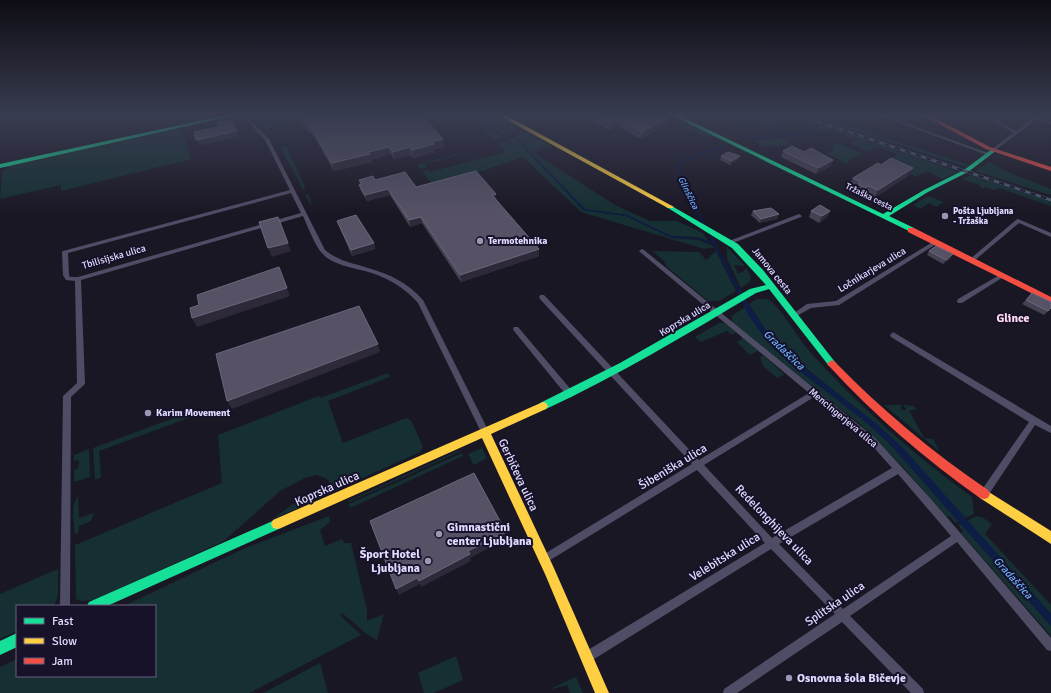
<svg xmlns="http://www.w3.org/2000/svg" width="1051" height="693" font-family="Signika,sans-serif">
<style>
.green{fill:#152f32}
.water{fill:#0d1d46}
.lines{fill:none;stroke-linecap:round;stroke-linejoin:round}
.stream{stroke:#0d1d46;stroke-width:2}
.street{fill:#4f4c65;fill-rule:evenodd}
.fast{fill:#16e098;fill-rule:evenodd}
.slow{fill:#ffcf43;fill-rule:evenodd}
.jam{fill:#f24e42;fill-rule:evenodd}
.rail-casing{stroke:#485a6d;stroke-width:3}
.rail{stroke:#17112a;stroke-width:2;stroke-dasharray:5.5;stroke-linecap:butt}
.wall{fill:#454153}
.shaded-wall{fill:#2d2938}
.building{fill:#565165;stroke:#6b677e}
.poi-dot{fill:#9b96b2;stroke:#17112a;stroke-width:1.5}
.labels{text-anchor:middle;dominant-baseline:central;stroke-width:4;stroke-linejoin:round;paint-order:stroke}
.far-water-label{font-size:9px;font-style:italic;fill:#6aaffd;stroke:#17112a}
.far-street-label{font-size:9px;fill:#e1dbff;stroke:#17112a}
.far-poi-label{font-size:9px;font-weight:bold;fill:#e1dbff;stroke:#17112a;text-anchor:start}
.poi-label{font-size:10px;font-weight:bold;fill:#e1dbff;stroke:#17112a;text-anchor:start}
.street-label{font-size:10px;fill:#e1dbff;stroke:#17112a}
.water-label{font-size:11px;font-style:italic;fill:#6aaffd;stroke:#17112a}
.quarter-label{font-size:12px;font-weight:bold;fill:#ffddf0;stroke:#17112a}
.near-street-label{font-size:12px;fill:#e1dbff;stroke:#17112a}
.near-poi-label{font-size:12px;font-weight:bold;fill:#e1dbff;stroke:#17112a;text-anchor:start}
</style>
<rect width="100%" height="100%" fill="#1a1724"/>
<g class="green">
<path d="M250,116H267L271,126L285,123L282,116H284L287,123L292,122L266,129Z"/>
<path d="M460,116H472L503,137L495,140L474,119Z"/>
<path d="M474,116H481L510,133L502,135Z"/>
<path d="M483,116C494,116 511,118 516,129L511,133Z"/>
<path d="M737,116H795L959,172L942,179L927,171L916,177L898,168L905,163L892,158L897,154L867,143L876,148L868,152L851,144L857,140L830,130L822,132L790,120L769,130Z"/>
<path d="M811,116H818L970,165L967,167L962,166Z"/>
<path d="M680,122L716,137L701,135L676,124Z"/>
<path d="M175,129H180L31,162L181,129L191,159L61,191V185L0,199L2,172L9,167L3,168L5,167Z"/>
<path d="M523,134H529L552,147L548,148L545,147L535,151L536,154L615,205L650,221H677L703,233L708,241L696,237L671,236L627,215L585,209L515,136Z"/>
<path d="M514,137L583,210L626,216L672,238L699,240L715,247L704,249L581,212L523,157L488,169L432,184L422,171L427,170L430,172L505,152L498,144L506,140L524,157L508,140Z"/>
<path d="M784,138L791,145L761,147L755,140Z"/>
<path d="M302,142L286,146L305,187L304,191L280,147Z"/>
<path d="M838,143L862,153L846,163L827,154L835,149L830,147Z"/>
<path d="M457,154L462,157L459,155L425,164L427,167L420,169L417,165L308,194L312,204H310L305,195Z"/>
<path d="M989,162L1010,173L1051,189V195L975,171Z"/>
<path d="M970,175L1051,202V206L999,188L995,190L986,187L983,189L979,185L962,179Z"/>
<path d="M928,196L944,202L937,207L929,203L920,209L913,205Z"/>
<path d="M727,247L745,266L734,265L738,273L743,272L746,268L751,277L750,282L741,288L727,259Z"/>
<path d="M652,251L699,252L706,260L716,251L736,291L719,301H708L666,266L664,261Z"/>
<path d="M757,299H767L772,302C787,317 797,337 811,353C859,406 914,455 972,497L974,514L965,518L891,437L780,347L766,331L749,304Z"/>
<path d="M745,307C774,363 829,388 874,429C905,457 931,491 959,522L956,523L949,516L947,517L903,467L860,424L783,365L732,322V316Z"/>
<path d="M719,323H725L736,332L732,335L727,331L701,342L695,337Z"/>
<path d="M743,338H744L758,351L750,355L737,342Z"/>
<path d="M763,355L784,374H785L777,378L763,366L760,357Z"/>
<path d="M388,373L390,377L328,401L343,443L406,418L411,420L423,447L420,452L336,490L326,478L317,475L305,478L280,491L224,541L94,600L82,601L76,599L75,545L222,483L218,435L319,396L320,398Z"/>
<path d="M884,405H901V410H907L903,405L914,406L916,410H909L924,438L933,439L940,452Z"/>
<path d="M190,412L191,417L99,451L101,477L95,480L93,448Z"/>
<path d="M482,448L487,458L474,465L468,454Z"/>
<path d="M89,449L90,477L74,482V470L78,468L79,460L74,461V455Z"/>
<path d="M460,450L461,451L349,502L348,501Z"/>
<path d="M462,453L463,456L350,508L349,504Z"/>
<path d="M78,496L79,518L94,513L91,521L79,526L78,533L75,534C74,523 70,505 78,496Z"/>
<path d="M309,497L314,501L271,520L299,500Z"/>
<path d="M329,516L330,522L320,530L325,546L342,539L344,543H351L367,610V621L384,614L377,640L368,635L342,613L340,615L361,635L249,693H0V667L17,659V676H155V606H124L243,549Z"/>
<path d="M976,516L982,517L992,524L985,534L1051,605V614L967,521Z"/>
<path d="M961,524L1051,626V636L961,533L963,531L958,525Z"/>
<path d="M58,569V595L54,606H17V631L0,639V594Z"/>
<path d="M456,656L463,680L434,693H424L418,673Z"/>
<path d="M320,663L328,693H263Z"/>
<path d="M576,677L583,693H570L567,685L548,690Z"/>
</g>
<path class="water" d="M481,116L501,126L517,138L585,209L627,215L671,236L699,238L715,243L748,304L773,340L791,357L878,425L904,449L1051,614V626L888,442L862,419L788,362L769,344L749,316L714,245L697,239L672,238L626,216L583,210L522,144L509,133Z"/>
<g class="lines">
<g class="stream">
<path d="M741,139C775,132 806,143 833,116"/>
<path d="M705,226L679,176L678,166L686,160L726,144"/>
<path d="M708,232L715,244"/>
</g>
<g class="street">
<path d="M242,116H246L269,139L325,250C338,261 353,263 368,268C390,274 408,283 423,300L489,432L488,434L485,435L482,434L418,303C406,289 390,279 372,273C356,268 332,266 321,252C315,245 307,225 303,216L81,280L85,384L71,397L70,606H60L63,396L77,383L75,281L66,280L63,275L62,252L63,251L290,190L265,140ZM291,193L301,213L78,277H70L69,275L68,253Z"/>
<path d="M881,116H886L991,154L987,155Z"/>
<path d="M986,116H991L1016,131L1033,117L1036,116H1040L1039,118L1051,122V124L1036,120L994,151L992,150V149L1013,133Z"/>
<path d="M799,214L802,216L801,217L733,243H729L728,242L729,241Z"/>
<path d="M1018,219L1051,233V237L1019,223L974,261H970L969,260L970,259L1016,220Z"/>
<path d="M936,240L938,241V243L839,305L811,308L793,318L790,316L807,304L836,301Z"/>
<path d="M642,249L644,250L875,438L931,499L1051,638V651L1047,650L957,542L850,616L923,689L924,693H911L842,622L737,693H723L724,689L835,614L771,549L591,661L587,662L583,661L582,657L583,653L765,543L697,470L547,562L544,564L541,562L539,559L541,556L692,464L540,299L539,297L540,295H544L699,460L809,393L640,252L639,251ZM814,397L869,442L892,468L772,538L704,465ZM898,474L951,536L843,609L779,544Z"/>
<path d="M1003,273L1006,275L1005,276L962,303H958L957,301L958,299Z"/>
<path d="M514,327H518L573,392L574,394L573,396L570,397L567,396L514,331L513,329Z"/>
<path d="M893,332L1051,426V433L1035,425L987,497L984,498L981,497L980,494L981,491L1029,422L891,337L890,335Z"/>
</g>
<g class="fast">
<path d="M222,116H232L0,168V164Z"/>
<path d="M673,116H680L883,214L924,190L964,170L992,149L997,150L968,172L928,192L889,216L914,228V232H911Z"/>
<path d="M670,205L738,244L763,270L835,362L837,364L835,366H829L769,289L756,293C687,334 619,375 546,409L543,410L540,409L538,406L540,403L620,363L750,289L766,285L732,248L668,208L666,207Z"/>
<path d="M277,519L281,520L283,524L281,528L107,606H87L89,602Z"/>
<path d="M17,633V647L0,655V641Z"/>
</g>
<g class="slow">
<path d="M500,116H507L674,207L672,208H668Z"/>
<path d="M543,402L546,403L548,406L546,409L491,434L553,566L609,693H595L545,574L482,438L281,528L277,529L273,528L271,524L273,520Z"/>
<path d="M984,489L1051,531V544L980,498L978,494L980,490Z"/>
</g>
<g class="jam">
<path d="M924,116H931L990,147L1051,167V171L986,149Z"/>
<path d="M908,228H914L1051,297V303L908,232Z"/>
<path d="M832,360L835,362C882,410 932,452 988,490L990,494L988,498L984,499L980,498C925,459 875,416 829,366L827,364L829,362Z"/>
</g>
<g class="rail-casing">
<path id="rail" d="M801,116L1051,200"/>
</g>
<use href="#rail" class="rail"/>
</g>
<g class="wall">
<path d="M591,116H662L668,118L667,125L641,139L617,126L610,130L590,120Z"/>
<path d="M302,119L443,139L444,147L434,149L435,152L413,158L411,155L394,159L391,154L371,160L372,162L334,171L314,136L304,127Z"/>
<path d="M783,151L833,160L831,166L816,174L781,157Z"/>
<path d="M721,156L738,160L730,165L720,160Z"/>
<path d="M908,176L874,198L865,194L861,196L854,192L855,189L849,186L853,178Z"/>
<path d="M359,180H375L416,187L496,194V199L539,256L461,282L422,223L410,227L390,195L367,201L361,191L359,185L360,184Z"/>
<path d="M753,211L779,214L777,219L760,223L751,215Z"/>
<path d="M811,211H830L827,217L819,223L809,217Z"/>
<path d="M337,221L374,243L375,249L352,256L339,226Z"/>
<path d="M929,251L950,259L943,264L927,255Z"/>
<path d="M1026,300L1051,308L1044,315L1022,304Z"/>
</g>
<g class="shaded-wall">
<path d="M668,118L667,125L641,139L642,132Z"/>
<path d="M618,120L617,126L610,130L611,123Z"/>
<path d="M237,131L239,136L199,146L196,140Z"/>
<path d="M443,139L444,147L434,149L435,152L413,158L412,150L432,142Z"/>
<path d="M389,147L391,154L371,160L372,162L334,171L332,163L369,152Z"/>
<path d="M410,147L411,155L394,159L393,152Z"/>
<path d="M740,156L738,160L730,165L731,161Z"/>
<path d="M833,160L831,166L816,174L818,168Z"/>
<path d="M913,168L908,176L874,198L878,190Z"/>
<path d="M869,186L865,194L861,196L865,188Z"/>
<path d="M388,189L390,195L367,201L365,195Z"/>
<path d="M496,194V201L492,195Z"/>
<path d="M830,211L827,217L819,223L822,216Z"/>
<path d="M779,214L777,219L760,223L761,219Z"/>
<path d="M421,217L422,223L410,227L409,220Z"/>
<path d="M288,243L291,251L272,257L268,248Z"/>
<path d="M374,243L375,249L352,256L351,250Z"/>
<path d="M539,249V256L461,282L460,275Z"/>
<path d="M953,254L950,259L943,264L946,260Z"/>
<path d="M279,267L290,296L197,327L192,318Z"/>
<path d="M378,344L380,352L232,409L227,401Z"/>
<path d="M506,532V539L470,558L471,561L421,587L419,581L468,551Z"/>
<path d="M417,578L420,584L399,595L396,589Z"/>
</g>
<g class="building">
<path d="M312,116H423L443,139L432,142L434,144L412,150L410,147L393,152L389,147L369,152L370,154L332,163L312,129L302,119Z"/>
<path d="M596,116H662L668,118L642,132L618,120L611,123Z"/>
<path d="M228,120L229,123L233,122L237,131L196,140L194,132L219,127L217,122Z"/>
<path d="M792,146L804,152L811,148L833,160L818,168L783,151Z"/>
<path d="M728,152L740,156L731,161L721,156Z"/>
<path d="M891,158L913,168L878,190L869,186L865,188L858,184L861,182L853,178L878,163L881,165Z"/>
<path d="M476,171L496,194L492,195L539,249L460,275L421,217L409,220L388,189L365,195L359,185L362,184L359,180L373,176L375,180L405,172L416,187Z"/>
<path d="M820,205L830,211L822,216L811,211Z"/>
<path d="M771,208L779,214L761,219L753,211Z"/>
<path d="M356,215L374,243L351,250L337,221Z"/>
<path d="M278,217L288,243L268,248L259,222Z"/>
<path d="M936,246L953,254L946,260L929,251Z"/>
<path d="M279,267L287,288L192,318L190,308L199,305L197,295Z"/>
<path d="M1032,293L1051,302V308L1048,311L1026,300Z"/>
<path d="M359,306L378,344L227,401L216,354Z"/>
<path d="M474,473L506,532L468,551L470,554L419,581L417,578L396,589L370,521Z"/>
</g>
<linearGradient id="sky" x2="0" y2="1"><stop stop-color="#0e0d14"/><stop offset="0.54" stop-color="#383c50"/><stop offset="1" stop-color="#383c50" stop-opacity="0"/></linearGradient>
<rect width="1051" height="213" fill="url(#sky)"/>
<g class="poi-dot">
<circle cx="945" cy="216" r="4"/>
<circle cx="480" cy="241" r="4"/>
<circle cx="148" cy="413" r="4"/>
<circle cx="439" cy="534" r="4"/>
<circle cx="428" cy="561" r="4"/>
<circle cx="789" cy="678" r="4"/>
</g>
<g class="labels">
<g class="far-water-label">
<text transform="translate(688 193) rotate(64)">Glinščica</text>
</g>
<g class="far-street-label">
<text transform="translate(869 197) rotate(26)">Tržaška cesta</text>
</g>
<g class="far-poi-label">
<text x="953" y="211">Pošta Ljubljana<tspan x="953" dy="10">- Tržaška</tspan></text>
</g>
<g class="poi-label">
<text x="488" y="241">Termotehnika</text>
<text x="156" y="413">Karim Movement</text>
</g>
<g class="street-label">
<text transform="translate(114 257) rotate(-16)">Tbilisijska ulica</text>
<text transform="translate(872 270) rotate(-31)">Ločnikarjeva ulica</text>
<text transform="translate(772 271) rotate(51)">Jamova cesta</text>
<text transform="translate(685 319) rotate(-31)">Koprska ulica</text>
<text transform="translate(843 418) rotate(40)">Mencingerjeva ulica</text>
</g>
<g class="water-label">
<text transform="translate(784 350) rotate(44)">Gradaščica</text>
<text transform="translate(1013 578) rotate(48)">Gradaščica</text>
</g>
<g class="quarter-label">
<text x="1013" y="318">Glince</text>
</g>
<g class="near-street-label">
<text transform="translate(673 467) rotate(-31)">Šibeniška ulica</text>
<text transform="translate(518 475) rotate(65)">Gerbičeva ulica</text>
<text transform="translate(327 489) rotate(-24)">Koprska ulica</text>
<text transform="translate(774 525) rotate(46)">Redelonghijeva ulica</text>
<text transform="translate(725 557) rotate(-32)">Velebitska ulica</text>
<text transform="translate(835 604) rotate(-34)">Splitska ulica</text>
</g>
<g class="near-poi-label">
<text x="447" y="527">Gimnastični<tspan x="447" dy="14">center Ljubljana</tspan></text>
<text x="420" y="554" text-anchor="end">Šport Hotel<tspan x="420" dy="14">Ljubljana</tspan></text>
<text x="797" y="678">Osnovna šola Bičevje</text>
</g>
</g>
<rect x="16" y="605" width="140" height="72" fill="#17112a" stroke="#68627f"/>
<rect x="24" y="618" width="20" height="6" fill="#16e098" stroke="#68627f"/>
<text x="52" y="625" font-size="12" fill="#e1dbff">Fast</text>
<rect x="24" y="638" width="20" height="6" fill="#ffcf43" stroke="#68627f"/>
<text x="52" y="645" font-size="12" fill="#e1dbff">Slow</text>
<rect x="24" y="658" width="20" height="6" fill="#f24e42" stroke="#68627f"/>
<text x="52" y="665" font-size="12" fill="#e1dbff">Jam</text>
</svg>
